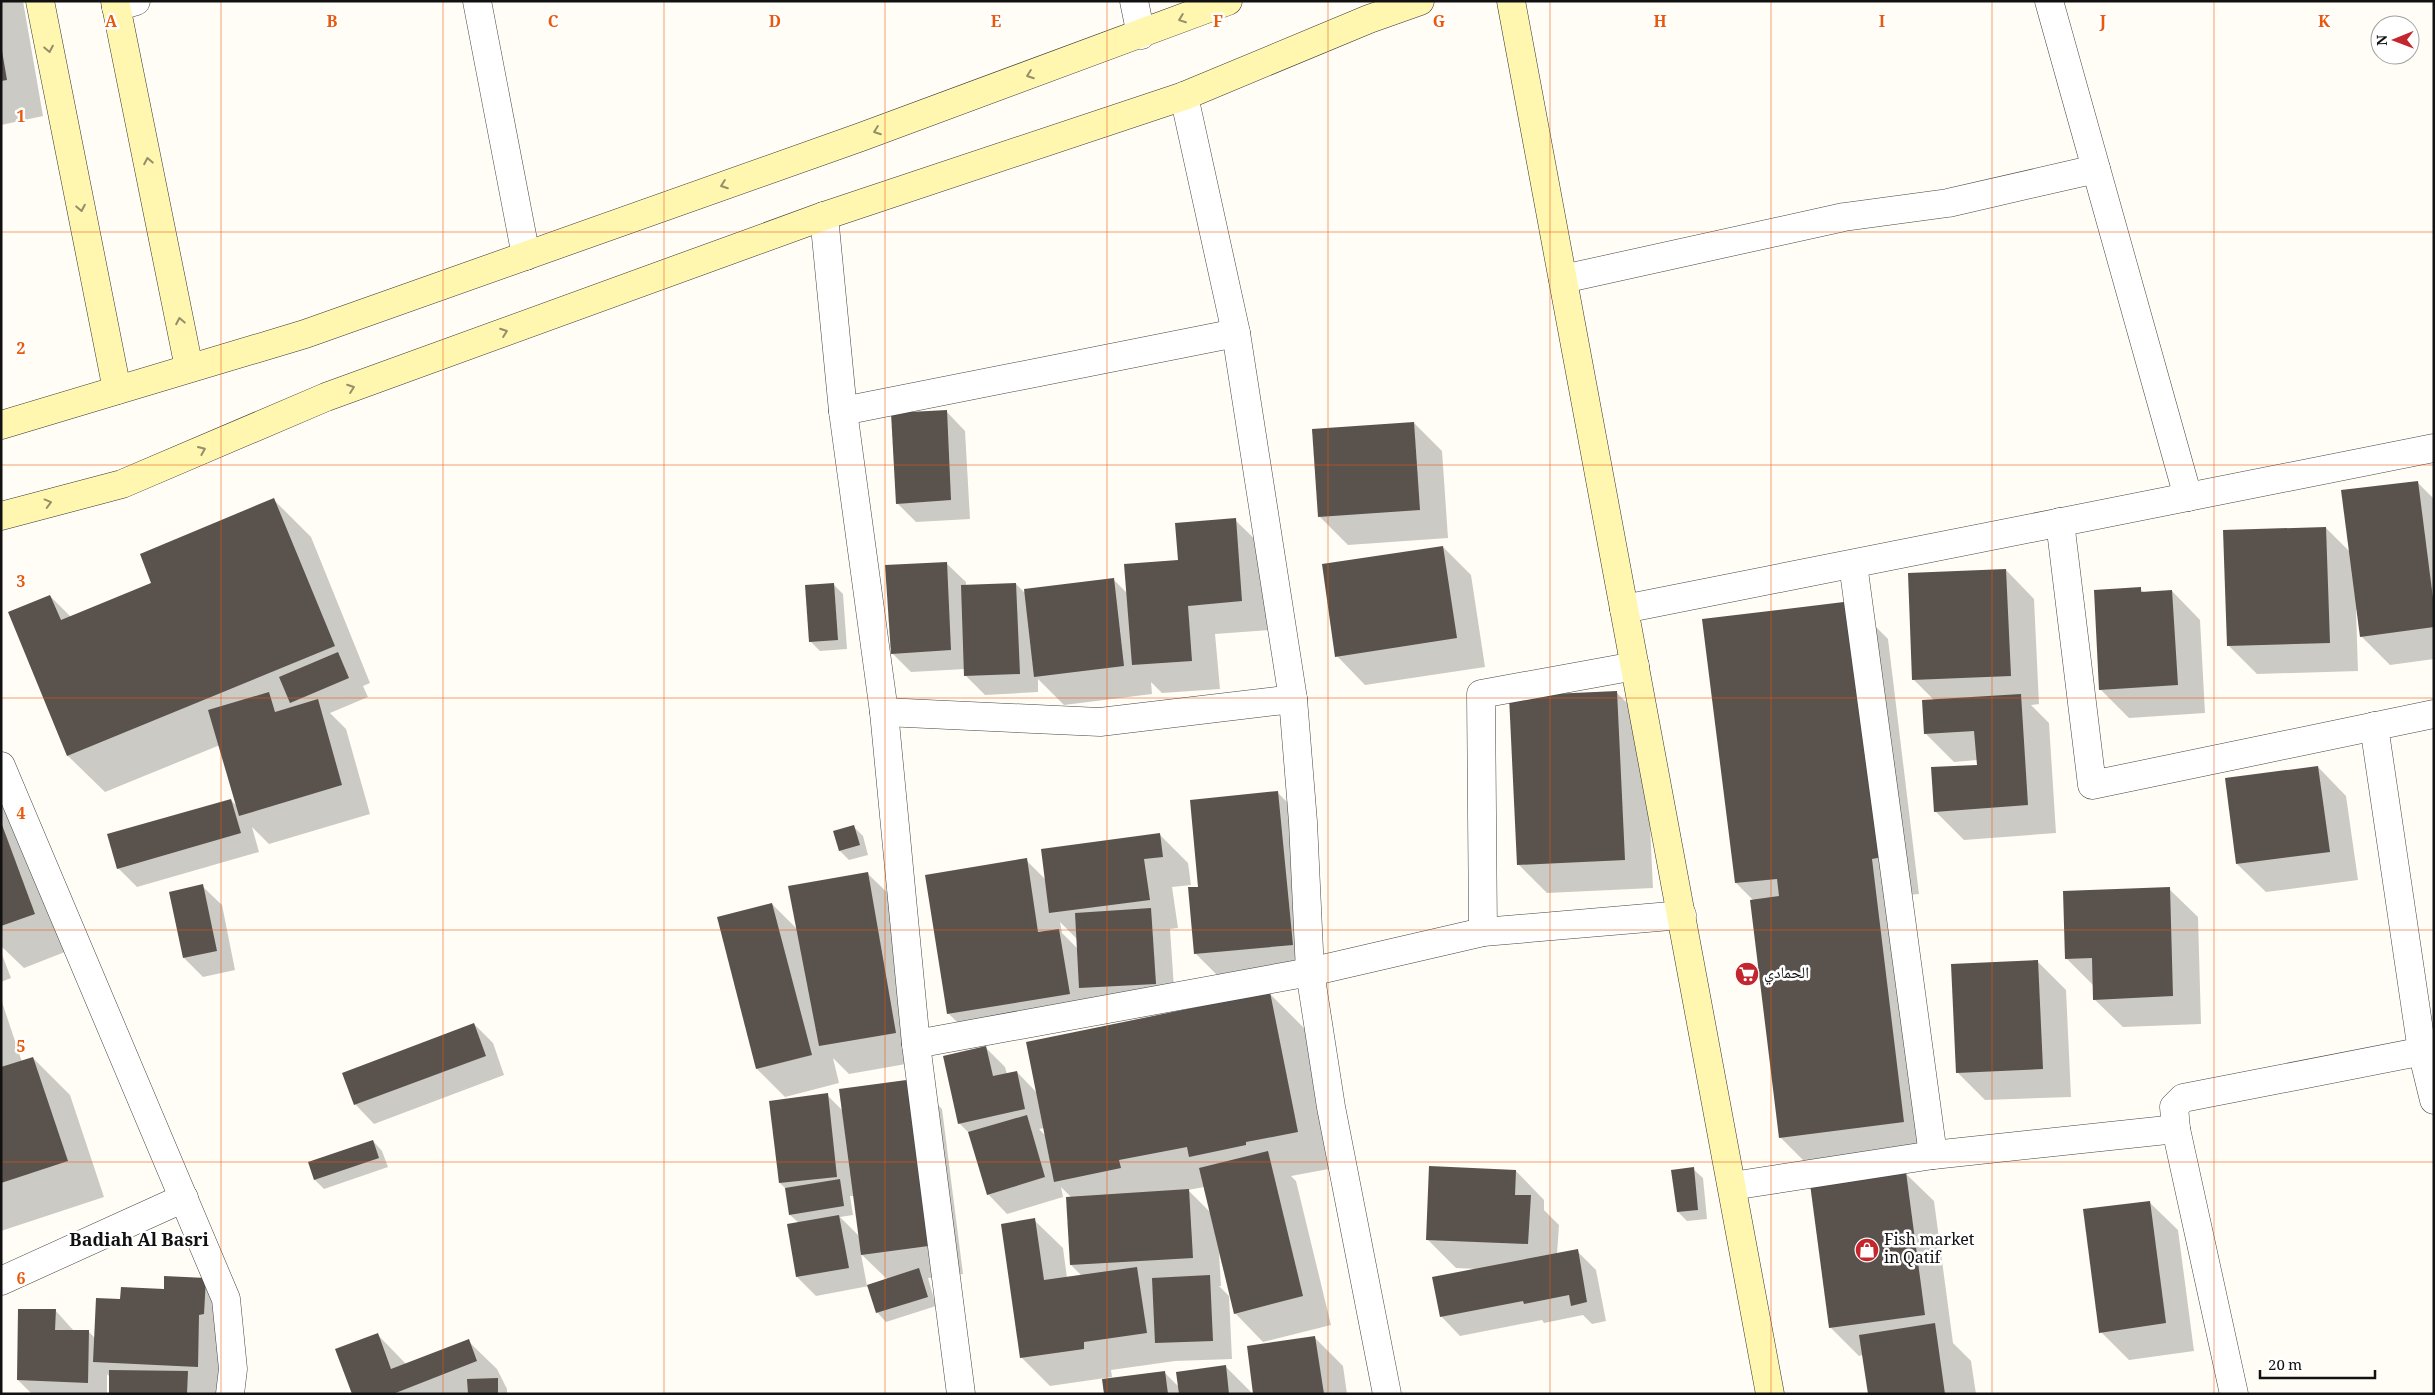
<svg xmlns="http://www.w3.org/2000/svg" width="2435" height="1395" font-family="Georgia,'Noto Naskh Arabic',serif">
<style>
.shadow{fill:#0003;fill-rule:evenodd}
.building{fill:#5a524d}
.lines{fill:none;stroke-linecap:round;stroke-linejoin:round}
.street-casing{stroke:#444;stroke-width:29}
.secondary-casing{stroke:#333;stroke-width:29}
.street{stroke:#fff;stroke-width:28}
.secondary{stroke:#fff6b0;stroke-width:28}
.oneway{stroke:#948f68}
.grid{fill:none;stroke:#e8590c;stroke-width:1;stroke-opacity:0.55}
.labels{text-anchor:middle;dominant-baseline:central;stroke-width:5;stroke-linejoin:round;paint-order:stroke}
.poi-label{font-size:16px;fill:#111;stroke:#fff;text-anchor:start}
.neighbourhood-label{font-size:18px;font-weight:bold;fill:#111;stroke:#fff}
.grid-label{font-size:16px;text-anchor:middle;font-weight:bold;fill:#e8590c;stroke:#fff;stroke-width:5;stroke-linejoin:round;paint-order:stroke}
</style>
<rect width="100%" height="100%" fill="#fffdf5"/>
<g class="shadow">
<path d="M1,1H23L43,116L1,125Z"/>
<path d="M946,411L965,431L970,519L916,522L897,503Z"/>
<path d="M1414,423L1442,451L1448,538L1348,545L1319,516Z"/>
<path d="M2417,482L2434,499V659L2390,665L2361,636L2358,610H2356L2358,671L2257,674L2229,646L2326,528L2351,553Z"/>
<path d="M274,500L311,537L370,683L363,686L368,697L330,713L346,729L370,814L269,844L252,827L259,852L137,887L118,868L231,800L238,807L220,745L105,792L68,756L9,613L50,596L71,617L153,584Z"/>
<path d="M1235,520L1264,548L1270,630L1215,634L1220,689L1162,693L1151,682L1152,694L1064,705L1038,679V692L985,695L965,675V669L911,672L892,653L946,563L966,582V586L1016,584L1026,594L1113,579L1127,593L1179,561Z"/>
<path d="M1443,547L1471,575L1485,667L1365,685L1337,656Z"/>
<path d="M2006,570L2034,599L2039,704L2031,705L2049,723L2056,833L1964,840L1935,811L1978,766L1977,760L1954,762L1925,733L1934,700L1913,679Z"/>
<path d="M834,585L843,594L847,649L820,651L810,641Z"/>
<path d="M2140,589L2145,593L2172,591L2200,620L2205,713L2129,718L2100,689Z"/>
<path d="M1851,602L1888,639L1919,894L1908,895L1940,1158L1817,1174L1780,1137L1754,901L1736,883Z"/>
<path d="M1616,692L1645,721L1653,888L1547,893L1518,864Z"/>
<path d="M1,759L70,950L24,968L1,946Z"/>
<path d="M2318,767L2346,796L2358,880L2266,892L2237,864Z"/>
<path d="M1278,793L1306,821L1320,973L1224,982L1196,954L1200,888Z"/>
<path d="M854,827L863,836L868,855L849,860L840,851L834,832Z"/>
<path d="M1160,835L1188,863L1191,885L1172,887L1178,928L1170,929L1175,1003L977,1042L948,1013L1026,860L1046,880ZM1060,922L1078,940V949L1062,933Z"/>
<path d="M868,874L897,902L923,1061L849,1074L833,1058L839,1083L785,1097L757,1069L772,904L798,930Z"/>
<path d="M202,886L222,905L235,970L203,977L184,958Z"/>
<path d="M2169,889L2198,917L2201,1024L2123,1027L2094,999V986L2067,959Z"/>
<path d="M1,952L11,978L1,982Z"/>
<path d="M2038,962L2066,990L2071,1097L1985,1100L1957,1072Z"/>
<path d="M1269,993L1306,1030L1334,1168L1291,1176L1296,1181L1331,1325L1263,1342L1235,1313L1219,1253L1221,1286H1219L1229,1296L1232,1359L1175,1361L1111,1370L1112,1377L1050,1386L1021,1357L1034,1220L1063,1248L1067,1278L1082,1276L1071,1265L1067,1198H1072L1061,1187L1063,1197L1007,1214L988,1194L970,1134L959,1123L986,1048L1005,1067L1007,1074L1017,1072L1037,1093ZM1044,1128L1046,1136L1039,1129ZM1204,1187L1211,1213L1188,1190Z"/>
<path d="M1,999L22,1062L33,1058L70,1095L104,1197L1,1231Z"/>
<path d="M474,1024L493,1043L504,1075L374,1124L355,1104Z"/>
<path d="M913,1081L942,1109L963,1274L928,1278L936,1306L886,1322L877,1312L869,1286L816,1296L797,1277L799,1223L790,1215L786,1189L780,1183L827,1095L843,1111ZM850,1196H854L860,1237L840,1217L853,1215ZM861,1254L887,1279L867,1286Z"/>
<path d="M373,1141L382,1151L388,1167L324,1189L315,1180L309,1162Z"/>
<path d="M1693,1169L1703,1178L1707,1219L1687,1221L1678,1212Z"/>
<path d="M1516,1171L1544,1200V1210L1559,1225L1557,1254L1577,1251L1596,1270L1606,1321L1592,1324L1583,1315L1544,1323L1542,1320L1460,1336L1441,1316L1477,1269L1456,1268L1427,1239Z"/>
<path d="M1905,1173L1934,1201L1953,1343L1971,1361L1976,1394H1869L1863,1355L1859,1356L1830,1327Z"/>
<path d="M2149,1202L2178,1230L2194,1351L2129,1360L2101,1332Z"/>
<path d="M205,1279L234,1307L226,1394H110V1377L107,1374V1394H32L18,1380L55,1310L74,1331L89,1332L96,1339L122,1300Z"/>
<path d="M377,1334L406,1364L468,1341L497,1369L507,1389V1394H353Z"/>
<path d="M1315,1338L1343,1366L1347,1394H1255Z"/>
<path d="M1225,1366L1253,1394H1105L1165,1373L1179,1387Z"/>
</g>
<g class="building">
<path d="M2,51L7,80L1,81V52Z"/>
<path d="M947,410L951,500L896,504L891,413Z"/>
<path d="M1414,422L1420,510L1318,517L1312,429Z"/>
<path d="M2418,481L2434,606V627L2360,637L2341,490Z"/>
<path d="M274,498L335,646L67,756L8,612L50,595L61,620L151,583L140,554Z"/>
<path d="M1236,518L1242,601L1188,606L1192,661L1132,665L1124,564L1178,560L1175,523Z"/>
<path d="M2326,527L2330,643L2227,646L2223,530Z"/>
<path d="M1443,546L1457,638L1335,657L1322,564Z"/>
<path d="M947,562L951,650L891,654L885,565Z"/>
<path d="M2006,569L2011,676L1912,680L1908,573Z"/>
<path d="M1114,578L1124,666L1034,677L1024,589Z"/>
<path d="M834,583L838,640L809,642L805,585Z"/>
<path d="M1016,583L1020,674L964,676L961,585Z"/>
<path d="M2141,587V592L2172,590L2178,685L2099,690L2094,590Z"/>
<path d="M1852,601L1883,857L1872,859L1904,1122L1779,1138L1750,900L1779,896L1777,879L1735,883L1702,619Z"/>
<path d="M338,652L349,678L290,703L279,677Z"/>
<path d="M1617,691L1625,860L1517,865L1509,696Z"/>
<path d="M269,692L275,712L318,699L342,785L239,816L208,710Z"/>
<path d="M2021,694L2028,805L1934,812L1931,767L1977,765L1974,731L1924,734L1922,700Z"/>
<path d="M2318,766L2330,852L2236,864L2225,778Z"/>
<path d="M1278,791L1293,945L1194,954L1188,887H1198L1190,800Z"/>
<path d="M231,799L241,833L117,869L107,834Z"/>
<path d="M1,822L35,914L1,926Z"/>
<path d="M854,825L860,845L839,851L833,831Z"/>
<path d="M1160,833L1163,857L1144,859L1150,900L1049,913L1041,849Z"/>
<path d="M1027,858L1038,932L1059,929L1070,994L947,1014L925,875Z"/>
<path d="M868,872L896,1033L819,1046L788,886Z"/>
<path d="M203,884L217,951L183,958L169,892Z"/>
<path d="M2170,887L2173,996L2093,1000L2092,958L2065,959L2063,891Z"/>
<path d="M772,903L812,1055L756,1069L717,917Z"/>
<path d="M1151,908L1156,984L1079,988L1075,913Z"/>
<path d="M2038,960L2043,1069L1956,1073L1951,964Z"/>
<path d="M1270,992L1298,1132L1246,1142V1145L1189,1157L1187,1147L1119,1160L1121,1168L1054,1182L1026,1042Z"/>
<path d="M474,1023L486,1056L354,1105L342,1073Z"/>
<path d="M986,1046L993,1076L1017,1071L1025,1109L958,1124L943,1056Z"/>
<path d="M33,1057L68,1161L1,1183V1067Z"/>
<path d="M914,1079L936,1245L861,1255L839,1089Z"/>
<path d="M828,1093L837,1177L779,1183L769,1101Z"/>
<path d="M1027,1115L1045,1177L987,1195L968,1132Z"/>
<path d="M373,1140L379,1158L314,1180L308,1162Z"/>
<path d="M1268,1151L1303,1296L1234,1314L1199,1168Z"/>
<path d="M1429,1166L1516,1170L1515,1195H1531L1528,1244L1426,1240Z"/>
<path d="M1694,1167L1698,1210L1677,1212L1671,1170Z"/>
<path d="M1906,1172L1925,1315L1829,1328L1810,1184Z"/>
<path d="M840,1179L844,1206L789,1215L785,1188Z"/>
<path d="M1189,1189L1193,1258L1070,1265L1066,1197Z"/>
<path d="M2150,1201L2166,1323L2099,1333L2083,1209Z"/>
<path d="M839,1215L849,1268L796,1277L787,1224Z"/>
<path d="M1035,1218L1044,1280L1137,1267L1147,1333L1084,1342V1349L1020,1358L1001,1224Z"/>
<path d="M1578,1249L1587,1302L1571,1306L1569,1295L1524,1304L1523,1301L1440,1317L1432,1277Z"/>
<path d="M919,1268L928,1297L876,1313L867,1285Z"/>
<path d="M1210,1275L1213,1341L1155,1343L1152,1278Z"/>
<path d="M164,1276L206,1278L204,1314L199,1315L198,1367L93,1362L96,1298L120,1299L121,1287L164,1289Z"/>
<path d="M18,1309H56L55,1330H89L88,1383L17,1380Z"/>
<path d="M1935,1323L1945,1394H1868L1859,1335Z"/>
<path d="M378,1333L391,1369L469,1339L477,1361L393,1394H352L335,1349Z"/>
<path d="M1315,1336L1324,1394H1253L1247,1346Z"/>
<path d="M1226,1365L1229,1394H1179L1176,1372Z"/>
<path d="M109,1370L188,1371L187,1394H109Z"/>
<path d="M1165,1371L1168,1394H1104L1102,1379Z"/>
<path d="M498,1378V1394H468L467,1379Z"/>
</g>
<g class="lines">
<g class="street-casing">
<g id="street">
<path d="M477,1L526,256"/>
<path d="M1134,1L1141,35"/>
<path d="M2049,1L2188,497"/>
<path d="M116,7L136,1"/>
<path d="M1184,96L1236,333L1293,699L1303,822L1310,972L1331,1107L1387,1394"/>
<path d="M824,216L843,411L884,712L916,1044L961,1394"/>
<path d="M1563,279L1844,217L1948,203L2096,169"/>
<path d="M843,411L1236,333"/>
<path d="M2060,522L2092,785L2434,714"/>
<path d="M1853,564L1933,1155"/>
<path d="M1624,609L2434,448"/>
<path d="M884,712L1100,722L1293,699"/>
<path d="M2374,726L2422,1051L2434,1100"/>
<path d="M1,766L226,1299L233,1369L230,1394"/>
<path d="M1483,932L1481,694L1635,666"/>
<path d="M916,1044L1310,972L1483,932L1682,915"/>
<path d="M1732,1186L1933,1155L2176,1129"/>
<path d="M1,1281L184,1198"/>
<path d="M2234,1394L2176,1129L2174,1107L2183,1098L2434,1049"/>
</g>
</g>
<g class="secondary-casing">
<g id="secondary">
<path d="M40,1L117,390"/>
<path d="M115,1L189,368"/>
<path d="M1511,1L1770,1394"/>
<path d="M1,425L305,334L861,137L1228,1"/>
<path d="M1,516L122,484L326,397L824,216L1184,96L1369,19L1420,1"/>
</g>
</g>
<use href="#street" class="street"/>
<use href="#secondary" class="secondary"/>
</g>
<defs><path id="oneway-chevron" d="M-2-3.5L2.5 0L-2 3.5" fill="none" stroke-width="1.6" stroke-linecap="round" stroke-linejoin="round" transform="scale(1.25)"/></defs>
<g class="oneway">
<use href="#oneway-chevron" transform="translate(1182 19) rotate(159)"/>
<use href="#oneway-chevron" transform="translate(49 49) rotate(79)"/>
<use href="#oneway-chevron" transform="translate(1030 75) rotate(160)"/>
<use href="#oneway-chevron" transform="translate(877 131) rotate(160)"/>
<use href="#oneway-chevron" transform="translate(148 161) rotate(-101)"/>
<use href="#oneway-chevron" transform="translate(724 185) rotate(160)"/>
<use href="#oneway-chevron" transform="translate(81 208) rotate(79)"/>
<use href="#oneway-chevron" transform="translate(180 321) rotate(-101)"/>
<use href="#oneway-chevron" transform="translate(504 332) rotate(-20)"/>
<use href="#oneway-chevron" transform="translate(351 388) rotate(-20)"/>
<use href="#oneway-chevron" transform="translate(202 450) rotate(-23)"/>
<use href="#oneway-chevron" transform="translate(48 503) rotate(-15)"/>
</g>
<path class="grid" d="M221,1V1394M443,1V1394M664,1V1394M885,1V1394M1107,1V1394M1328,1V1394M1550,1V1394M1771,1V1394M1992,1V1394M2214,1V1394M1,232H2434M1,465H2434M1,698H2434M1,930H2434M1,1162H2434"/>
<defs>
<g id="supermarket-disc" transform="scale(1.25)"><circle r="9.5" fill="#c4262e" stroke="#fff"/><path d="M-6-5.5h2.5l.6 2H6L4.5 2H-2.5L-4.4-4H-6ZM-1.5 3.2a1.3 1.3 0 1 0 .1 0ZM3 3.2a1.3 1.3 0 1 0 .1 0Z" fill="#fff"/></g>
<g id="shop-disc" transform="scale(1.25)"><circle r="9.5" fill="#c4262e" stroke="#fff"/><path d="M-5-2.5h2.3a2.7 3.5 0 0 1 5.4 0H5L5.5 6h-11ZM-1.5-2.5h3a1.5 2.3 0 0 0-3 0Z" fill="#fff"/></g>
</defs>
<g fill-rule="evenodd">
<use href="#supermarket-disc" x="1747" y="974"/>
<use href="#shop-disc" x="1867" y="1250"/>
</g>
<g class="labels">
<g class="poi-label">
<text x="1764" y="974">الحمادي</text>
<text x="1884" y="1241">Fish market<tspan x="1884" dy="18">in Qatif</tspan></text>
</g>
<g class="neighbourhood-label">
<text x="139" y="1242">Badiah Al Basri</text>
</g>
</g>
<g class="grid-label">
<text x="111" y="27">A</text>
<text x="332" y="27">B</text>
<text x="553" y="27">C</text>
<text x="775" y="27">D</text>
<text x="996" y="27">E</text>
<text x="1218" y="27">F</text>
<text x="1439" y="27">G</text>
<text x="1660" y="27">H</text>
<text x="1882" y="27">I</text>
<text x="2103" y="27">J</text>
<text x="2324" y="27">K</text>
<text x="21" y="122">1</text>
<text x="21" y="354">2</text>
<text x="21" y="587">3</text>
<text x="21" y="819">4</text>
<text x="21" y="1052">5</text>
<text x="21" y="1284">6</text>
</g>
<rect width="2435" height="1395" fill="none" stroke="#111111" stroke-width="5"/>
<g transform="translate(2395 40) rotate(269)"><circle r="24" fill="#ffffff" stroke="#a0a0a0"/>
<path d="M0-4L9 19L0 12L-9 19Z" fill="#c4262e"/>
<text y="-8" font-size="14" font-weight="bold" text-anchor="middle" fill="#111111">N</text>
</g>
<path d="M2260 1370v8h115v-8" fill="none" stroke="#111111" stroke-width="2.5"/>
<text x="2268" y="1370" font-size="15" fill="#111111" stroke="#ffffff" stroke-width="4" paint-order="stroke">20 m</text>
</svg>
